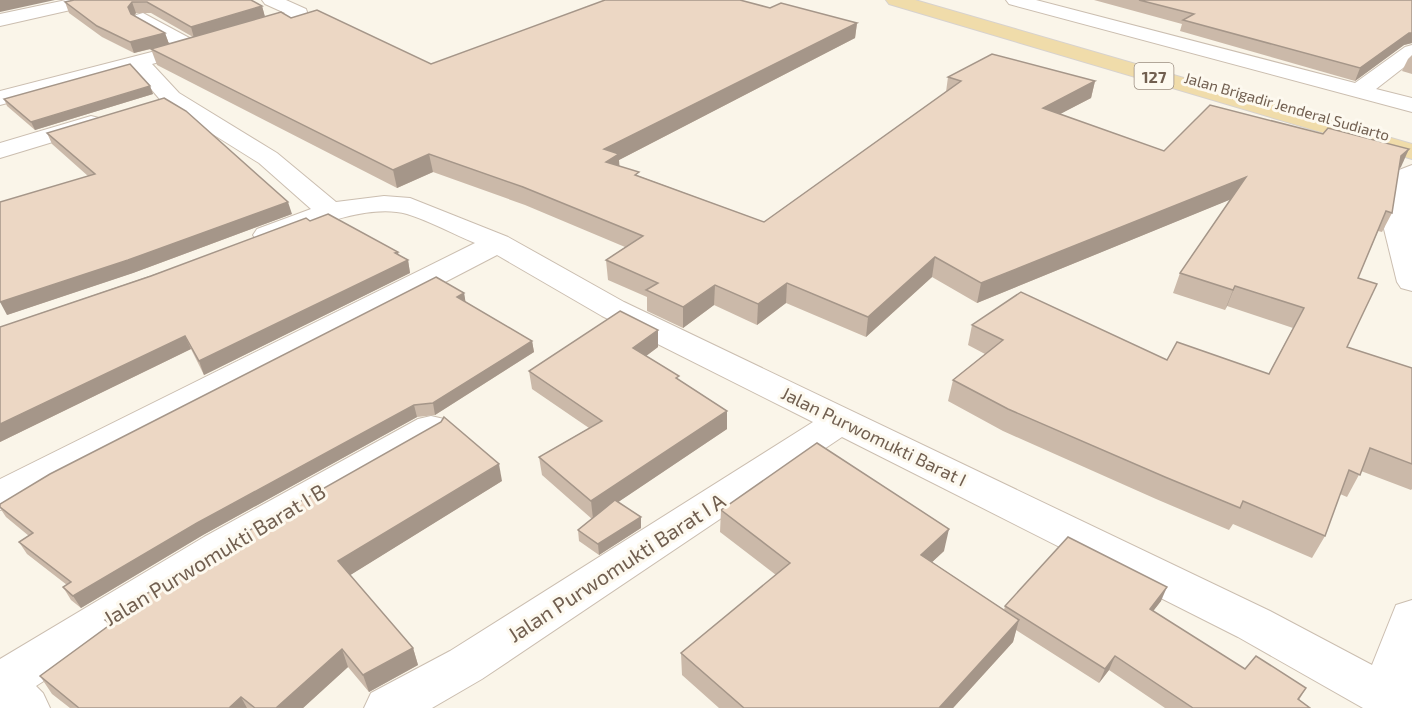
<svg xmlns="http://www.w3.org/2000/svg" width="1412" height="708" font-family="'Exo 2',sans-serif">
<style>
.lines{fill:none;stroke-linecap:round;stroke-linejoin:round}
.minor-casing{stroke:#cbbeb0;stroke-width:2}
.major-casing{stroke:#d7d2ce;stroke-width:2}
.minor{fill:#fff;fill-rule:evenodd}
.major{fill:#f0dcaa;fill-rule:evenodd}
.wall{fill:#cbb9a9;fill-rule:evenodd}
.shaded-wall{fill:#a59689}
.building{fill:#ecd7c4;stroke:#a59689;stroke-width:1.5}
.labels{text-anchor:middle;dominant-baseline:central;stroke-width:6;stroke-linejoin:round;paint-order:stroke}
.far-street-label{font-size:15px;fill:#715f50;stroke:#fdf9ef}
.shield{fill:#fdf9ef;stroke:#9b8d80;stroke-width:1.5}
.shield-label{font-size:16px;font-weight:bold;fill:#715f50}
.street-label{font-size:18px;fill:#715f50;stroke:#fdf9ef}
.near-street-label{font-size:21px;fill:#715f50;stroke:#fdf9ef}
</style>
<rect width="100%" height="100%" fill="#faf5e9"/>
<g class="lines">
<g class="minor-casing">
<g id="minor">
<path d="M66,0H100L97,4L0,26V14Z"/>
<path d="M262,0H286L306,9L308,15L306,19L253,35L246,33L243,29L246,25L285,13L265,4Z"/>
<path d="M1006,0H1036L1355,83L1405,47L1412,45V61L1376,89L1412,98V112L1009,4Z"/>
<path d="M143,13L195,41L204,42L207,46L204,50L152,64L179,93L277,153L336,202L384,196L410,198L508,237L624,302L1270,611L1372,665L1396,605L1412,600V708H1363L1238,637L842,437L482,679L432,708H364L371,693L450,651L813,422L602,316L497,255L14,506L0,510V479L475,243C453,234 430,221 407,214C369,203 312,227 277,241L267,243L257,241L253,235L257,229L311,209L259,163L163,103L134,69L0,105V91L175,46L136,23L134,19L136,15Z"/>
<path d="M91,116L99,118L103,123L99,128L0,158V143Z"/>
<path d="M1412,165V291L1401,288L1397,282L1384,229L1395,175L1399,170Z"/>
<path d="M431,416L444,419L449,428L444,437L234,559L36,686L43,693L50,708H0V659L204,537L418,419Z"/>
</g>
</g>
<g class="major-casing">
<path id="major" d="M886,0H915L1412,144V159L889,4Z"/>
</g>
<use href="#minor" class="minor"/>
<use href="#major" class="major"/>
</g>
<g class="wall">
<path d="M74,0L262,6L265,17L291,18L431,64L770,8L857,23L855,38L619,160V166L639,176L764,222L946,92L948,77L1095,81L1091,98L1060,114L1164,151L1401,167L1399,168L1392,213L1382,232L1378,231L1358,278L1347,347L1412,368V489L1411,490L1361,471L1347,497L1340,494L1325,536L1312,558L1233,524L1229,530L1156,499L1003,431L948,401L953,380L985,354L968,345L972,325L1167,360L1269,374L1293,328L1227,306L1225,310L1173,293L1180,273L1231,199L977,303L932,277L866,337L786,303L757,325L714,305L683,328L647,311V297L608,280L606,260L625,247L525,205L433,172L397,188L157,65L151,49L134,53L102,37L69,13L65,2ZM136,13H151L193,37L169,44L165,33L134,16Z"/>
<path d="M1094,0H1412V43L1404,45L1355,81L1180,31L1182,24Z"/>
<path d="M1412,55V74L1402,71L1408,59Z"/>
<path d="M150,86L153,94L35,130L7,106L4,99Z"/>
<path d="M47,133L292,214L133,273L7,315L88,176L52,144Z"/>
<path d="M310,221L398,254L408,260L410,273L204,375L191,349L0,442V327Z"/>
<path d="M464,293L465,302L532,341L534,352L435,415L417,417L203,535L81,608L71,600L63,587L67,585L27,554L19,542L29,536L6,517L0,508V504Z"/>
<path d="M658,347L646,356L679,380L727,411V429L618,502L641,528L599,555L579,541L578,530L592,519L542,475L539,457L589,428L532,389L529,371Z"/>
<path d="M502,481L350,575L413,648L418,665L369,692L348,667L303,708H70L52,694L40,676L109,626L105,620Z"/>
<path d="M721,510L944,551L932,562L1004,610L1005,606L1161,601L1153,611L1245,669L1306,688L1299,700L1310,708H1165L1109,670L1099,683L1016,630L1013,642L953,708H719L682,675L681,653L776,575L720,532Z"/>
</g>
<g class="shaded-wall">
<path d="M0,0H55L0,12Z"/>
<path d="M132,2L136,13L132,18L128,7Z"/>
<path d="M262,6L265,17L194,38L191,27Z"/>
<path d="M857,23L855,38L619,160L620,172L605,167L604,149Z"/>
<path d="M165,33L169,44L134,53L130,42Z"/>
<path d="M1409,33H1412V43L1404,45L1355,81L1360,68Z"/>
<path d="M1095,81L1091,98L1039,125L1043,108Z"/>
<path d="M150,86L153,94L35,130L31,122Z"/>
<path d="M1409,149L1401,167L1393,175L1401,156Z"/>
<path d="M429,154L433,172L397,188L393,170Z"/>
<path d="M1246,177L1239,196L977,303L981,283Z"/>
<path d="M288,202L292,214L133,273L7,315L0,302Z"/>
<path d="M398,252L400,263L408,260L410,273L204,375L199,361Z"/>
<path d="M935,257L932,277L866,337L868,317Z"/>
<path d="M787,283L786,303L757,325L758,304Z"/>
<path d="M715,285L714,305L683,328V307Z"/>
<path d="M1235,286L1227,306L1225,310L1233,290Z"/>
<path d="M464,293L466,304L457,297Z"/>
<path d="M658,330V347L634,365L633,348Z"/>
<path d="M185,336L191,349L0,442V424Z"/>
<path d="M532,341L534,352L435,415L433,403Z"/>
<path d="M414,405L417,417L203,535L81,608L73,596L197,523Z"/>
<path d="M727,411V429L593,519L591,501Z"/>
<path d="M499,464L502,481L344,579L338,561Z"/>
<path d="M641,517V528L599,555L598,544Z"/>
<path d="M949,529L944,551L916,577L921,555Z"/>
<path d="M1167,587L1161,601L1144,623L1150,609Z"/>
<path d="M1019,620L1013,642L953,708H939Z"/>
<path d="M413,648L418,665L369,692L363,675Z"/>
<path d="M342,649L348,667L303,708H276Z"/>
<path d="M1115,656L1109,670L1099,683L1105,669Z"/>
<path d="M241,697L247,708H229Z"/>
</g>
<g class="building">
<path d="M74,0H251L262,6L191,27L147,2H132L128,7L131,14L165,33L130,42L97,26L65,2Z"/>
<path d="M605,0H740L770,8L781,3L857,23L604,149L619,154L606,162L639,172L635,175L764,222L961,81L948,77L992,54L1095,81L1043,108L1164,151L1210,105L1323,134L1328,128L1409,149L1401,156L1392,213L1386,211L1358,278L1377,284L1347,347L1412,368V464L1370,448L1360,475L1349,470L1325,536L1243,501L1240,508L1165,477L1008,409L953,380L1003,340L972,325L1021,292L1167,360L1177,342L1269,374L1304,308L1235,286L1233,290L1180,273L1246,177L981,283L935,257L868,317L787,283L758,304L715,285L683,307L646,290L658,283L606,260L643,236L523,187L429,154L393,170L151,49L281,12L291,18L317,10L431,64Z"/>
<path d="M1139,0H1412V33H1409L1360,68L1183,20L1194,14Z"/>
<path d="M130,64L150,86L31,122L4,99Z"/>
<path d="M164,98L186,111L288,202L128,260L0,302V202L95,174L47,133Z"/>
<path d="M328,214L398,252L395,253L408,260L199,361L185,336L0,424V327L151,276L306,218L310,221Z"/>
<path d="M436,277L464,293L457,297L532,341L433,403L414,405L197,523L73,596L63,587L71,582L19,542L33,533L0,507V504L50,474Z"/>
<path d="M620,311L658,330L633,348L679,376L676,378L727,411L591,501L539,457L602,421L529,371Z"/>
<path d="M444,417L499,464L338,561L413,648L363,675L342,649L276,708H255L241,697L229,708H79L40,676L111,624L105,620L227,543L441,422Z"/>
<path d="M817,443L949,529L921,555L1019,620L939,708H744L681,653L790,563L721,510Z"/>
<path d="M615,500L641,517L598,544L578,530Z"/>
<path d="M1068,537L1167,587L1150,609L1245,669L1256,656L1306,688L1298,699L1310,708H1193L1115,656L1105,669L1005,606Z"/>
</g>
<g class="labels">
<g class="far-street-label">
<text transform="translate(1287 106) rotate(16)">Jalan Brigadir Jenderal Sudiarto</text>
</g>
<rect class="shield" x="1134.5" y="63" width="39" height="26" rx="4.5"/>
<g class="shield-label">
<text x="1154" y="76">127</text>
</g>
<g class="street-label">
<text transform="translate(874 436) rotate(26)">Jalan Purwomukti Barat I</text>
</g>
<g class="near-street-label">
<text transform="translate(214 554) rotate(-31)">Jalan Purwomukti Barat I B</text>
<text transform="translate(616 567) rotate(-33)">Jalan Purwomukti Barat I A</text>
</g>
</g>
</svg>
